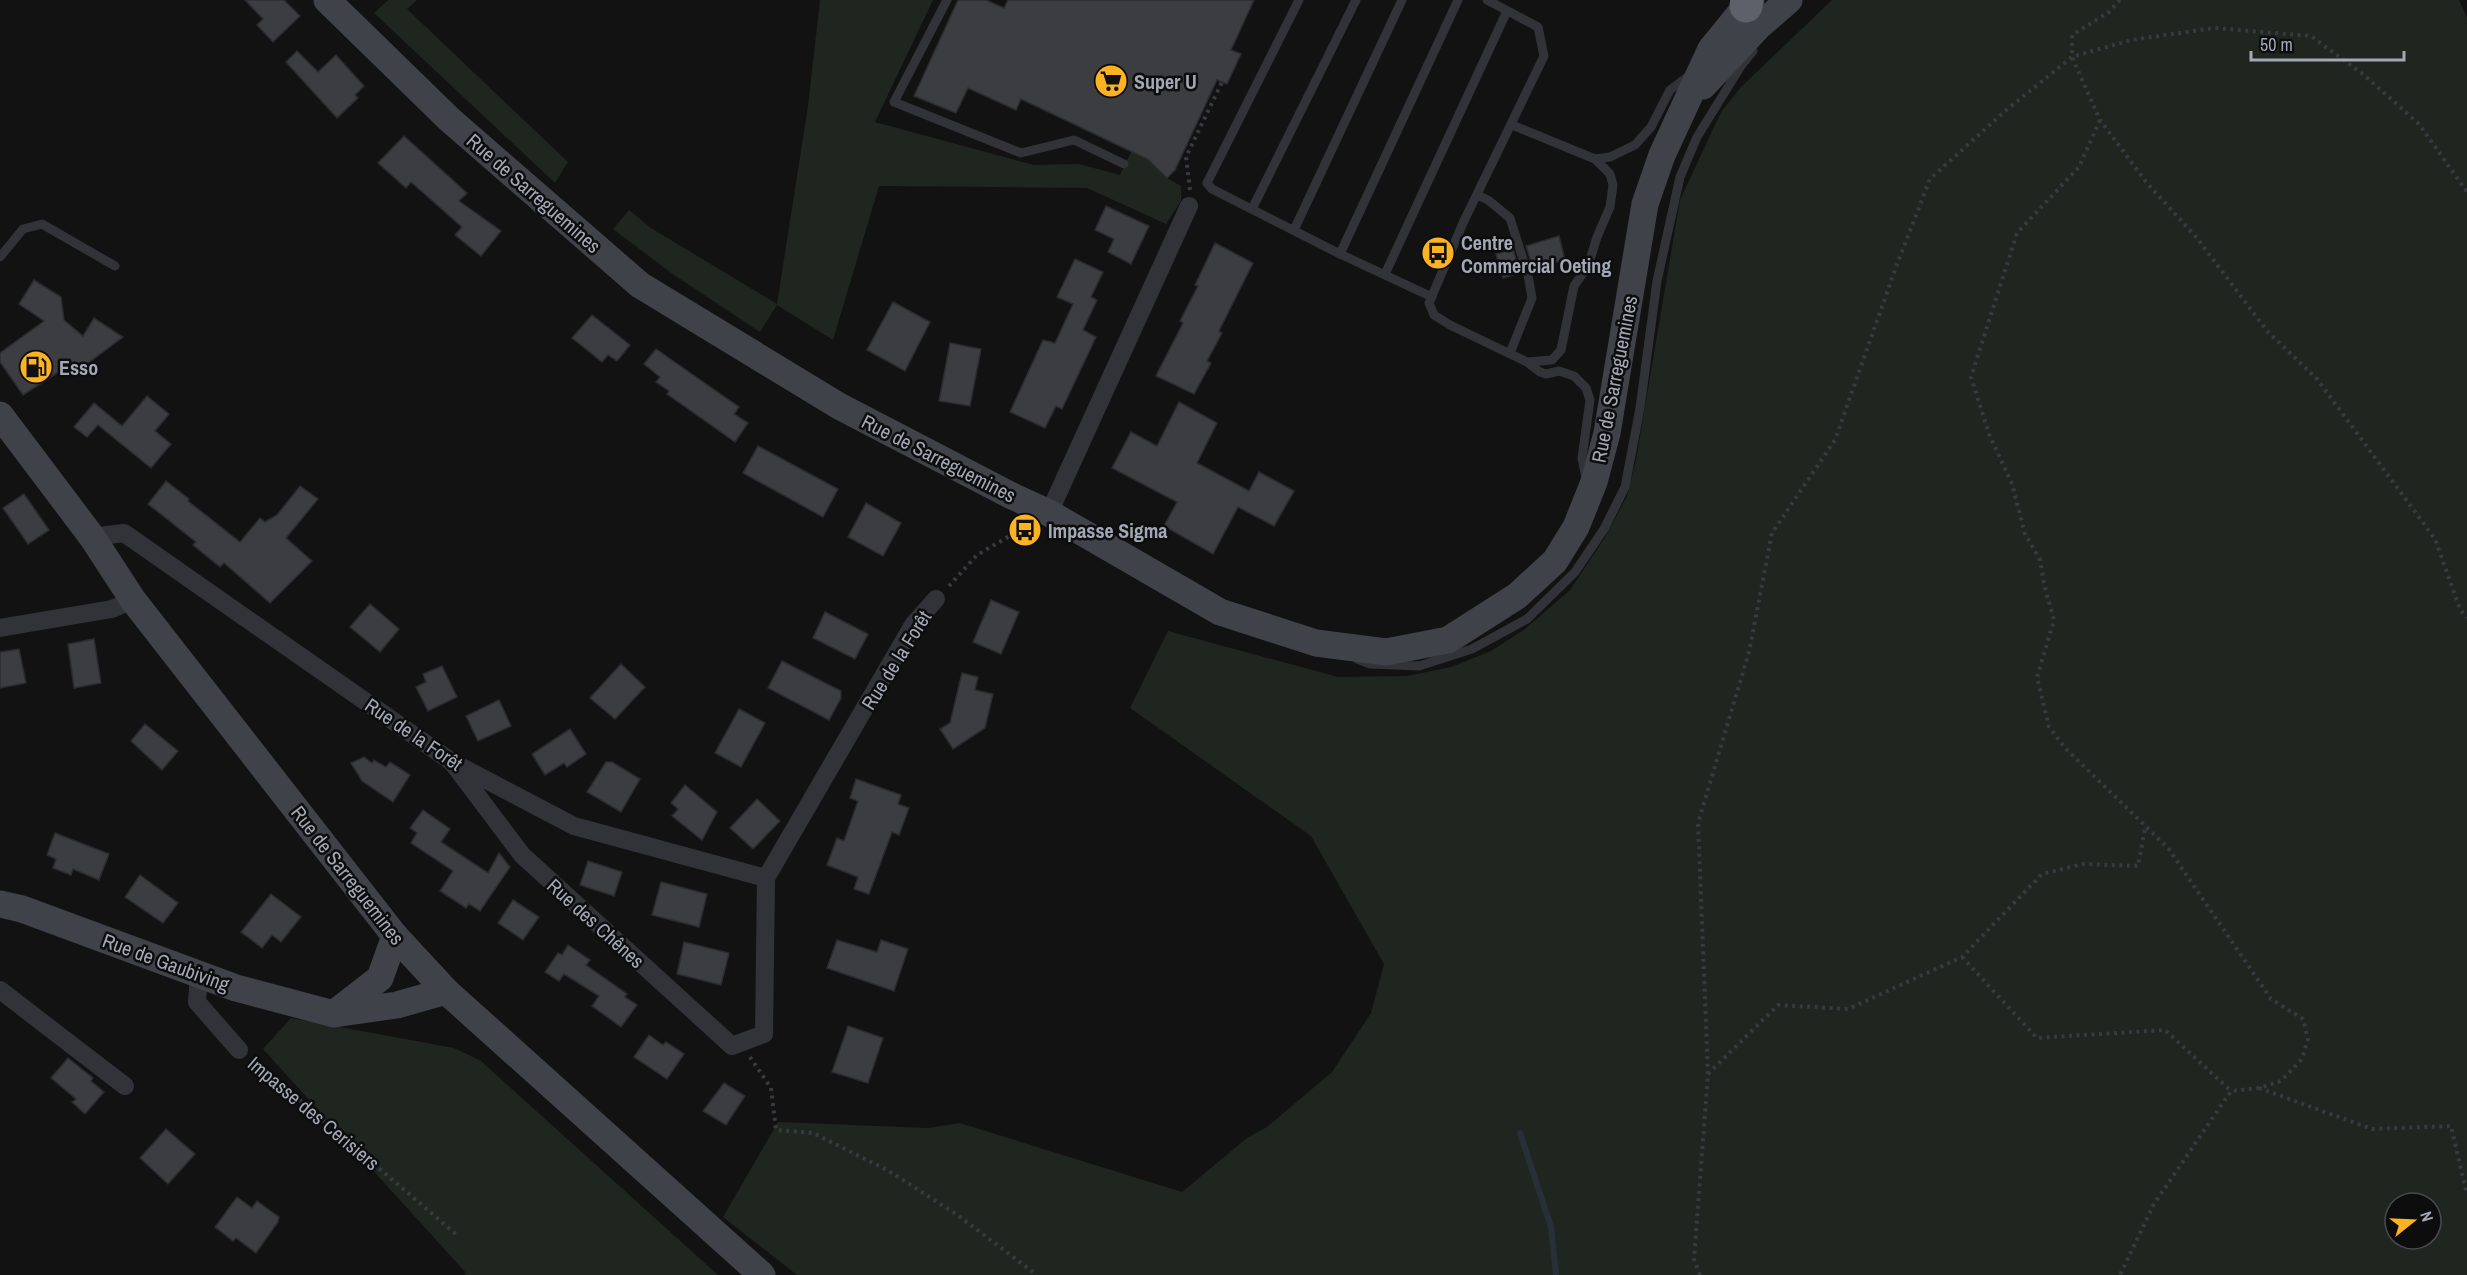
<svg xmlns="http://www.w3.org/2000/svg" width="2467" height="1275" font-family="'Archivo Narrow',sans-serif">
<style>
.green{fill:#1e261f;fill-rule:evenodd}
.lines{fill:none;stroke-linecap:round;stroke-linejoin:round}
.stream{stroke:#273038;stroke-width:6}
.building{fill:#3c3d41;stroke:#2b2b30;stroke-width:1.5}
.path{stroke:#383a40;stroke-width:4;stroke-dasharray:3 4.5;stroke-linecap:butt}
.service{stroke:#323339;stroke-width:9}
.minor{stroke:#323339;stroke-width:18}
.secondary{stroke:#404249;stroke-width:27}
.motorway{stroke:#5e616a;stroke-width:33}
.labels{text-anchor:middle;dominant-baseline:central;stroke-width:5;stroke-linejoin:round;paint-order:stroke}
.poi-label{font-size:20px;font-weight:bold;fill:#a2a8b5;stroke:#0d0d0e;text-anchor:start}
.street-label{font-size:20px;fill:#a2a8b5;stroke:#0d0d0e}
</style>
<rect width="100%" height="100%" fill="#121213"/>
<g class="green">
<path d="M388,0H417L407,9L568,162L555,183L374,13Z"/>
<path d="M820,0H933L875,122L1034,165L1079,164L1120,175L1131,152L1152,161L1167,178L1181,186V201L1166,224L1087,188L879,186L833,340L777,305L760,332L674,275L613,229L629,210L651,228L777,304L808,106Z"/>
<path d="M1832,0H2459L2467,18V1275H797L723,1217L778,1122L928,1128L960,1123L1182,1192L1247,1138L1267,1127L1332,1072L1371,1013L1384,964L1311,836L1130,708L1168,631L1338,677L1407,676L1451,667L1491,651L1525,629L1570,590L1604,539L1627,496L1636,460L1680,200L1721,112L1741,87ZM2395,1203H2431V1239H2395Z"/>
<path d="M291,1018L454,1048L481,1061L718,1275H464L466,1273L263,1049Z"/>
</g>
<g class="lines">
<path class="stream" d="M1520,1133L1551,1227L1556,1275"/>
</g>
<g class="building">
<path d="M245,0H284L300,16L273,42L257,25L263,19Z"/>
<path d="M958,0H986L1004,8L1008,0H1254L1231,50L1241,54L1227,84L1217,80L1175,170L1167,178L1147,159L1021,99L1016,110L968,88L956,113L914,96Z"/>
<path d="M297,51L318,72L336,55L364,86L355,95L358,98L337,118L286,62Z"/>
<path d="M404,136L467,193L459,201L501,231L481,256L455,235L462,227L411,182L406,188L378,163Z"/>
<path d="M1106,206L1149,226L1131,264L1108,252L1114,239L1095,230Z"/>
<path d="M1559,236L1565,260L1533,269L1526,246Z"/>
<path d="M1215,243L1253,263L1219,331L1222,333L1207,361L1211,363L1194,394L1156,376L1183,323L1180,321L1198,286L1195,285Z"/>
<path d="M1513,249L1520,273L1503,278L1496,254Z"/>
<path d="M1075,259L1103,272L1091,297L1097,300L1083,330L1096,337L1062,409L1056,406L1045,428L1010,412L1043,340L1055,343L1073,304L1057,297Z"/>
<path d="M34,280L61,297L64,320L83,336L94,318L123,337L80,369L74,362L23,395L0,362V353L44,321L19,304Z"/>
<path d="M893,302L930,322L905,371L867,350Z"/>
<path d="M592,315L630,345L617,361L608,355L602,362L572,338Z"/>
<path d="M950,343L981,349L970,406L939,401Z"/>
<path d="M656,349L739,407L734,414L748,423L735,442L667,394L669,391L656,382L660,377L644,364Z"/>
<path d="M147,396L169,414L155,431L171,444L151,468L98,425L87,437L74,427L94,403L122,426Z"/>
<path d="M1179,402L1217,423L1197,463L1249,491L1259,472L1294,491L1274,526L1238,507L1213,554L1164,526L1177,502L1112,468L1131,432L1157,446Z"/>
<path d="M758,446L838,489L823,517L743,473Z"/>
<path d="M166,481L189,499L188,501L240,542L260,518L265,522L277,515L300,486L318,499L286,538L312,561L270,603L224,563L220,567L193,545L196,542L148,504Z"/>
<path d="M24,494L49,530L28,544L3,508Z"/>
<path d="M866,503L901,523L883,556L848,537Z"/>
<path d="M991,600L1019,612L1001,654L973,642Z"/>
<path d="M370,604L399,629L380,652L350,627Z"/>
<path d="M825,612L868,634L855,659L813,638Z"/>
<path d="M94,639L101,683L74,688L68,644Z"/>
<path d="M19,649L26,683L0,688V652Z"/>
<path d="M782,661L841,691V698L829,720L768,688Z"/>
<path d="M621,664L645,687L615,719L590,698Z"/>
<path d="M442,666L457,697L428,711L416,687L426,682L423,674Z"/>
<path d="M962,673L978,677L975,690L993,694L985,728L953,749L940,729L950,723Z"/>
<path d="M499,700L511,726L478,741L466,716Z"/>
<path d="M739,709L765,723L741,767L715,753Z"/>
<path d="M145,724L178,751L162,770L131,741Z"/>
<path d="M570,729L586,754L567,767L564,763L545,775L532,754Z"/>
<path d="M364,757L372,763L374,760L386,767L390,762L410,775L393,802L362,781L351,763Z"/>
<path d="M606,762H612L640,779L621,812L587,792Z"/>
<path d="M856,779L901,795L898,804L909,808L899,835L892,832L869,894L854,889L858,877L827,865L837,838L844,841L858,801L850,798Z"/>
<path d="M685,785L717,812L702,840L672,816L678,809L671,803Z"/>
<path d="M757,799L780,821L753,849L730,828Z"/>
<path d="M423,810L450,829L441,842L488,873L499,853L510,867L480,911L469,904L466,908L440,891L453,871L411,843L417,833L410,828Z"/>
<path d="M55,833L109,854L99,880L73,869L71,875L53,868L56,859L47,855Z"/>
<path d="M588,861L622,872L614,896L580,885Z"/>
<path d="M140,875L178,903L163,923L125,897Z"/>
<path d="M661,882L707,894L699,927L652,915Z"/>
<path d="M271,894L301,917L281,942L272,935L262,948L241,932Z"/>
<path d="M513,900L539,917L523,940L498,923Z"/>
<path d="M837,940L877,952L881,940L908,949L894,991L827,968Z"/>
<path d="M684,942L729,953L721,985L677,974Z"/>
<path d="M568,945L590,960L586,965L627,994L625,997L637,1005L621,1027L592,1006L599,996L564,974L559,981L545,972L558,953L562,955Z"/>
<path d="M848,1026L883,1038L868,1083L832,1072Z"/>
<path d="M649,1035L663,1045L666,1042L684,1054L667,1079L634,1057Z"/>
<path d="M68,1058L93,1078L91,1081L104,1092L85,1114L72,1102L76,1099L51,1078Z"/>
<path d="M724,1083L745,1096L726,1125L703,1111Z"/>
<path d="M166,1129L195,1154L168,1184L140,1158Z"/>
<path d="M237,1197L252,1208L257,1201L279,1217L278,1222L256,1253L236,1238L233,1241L215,1227Z"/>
</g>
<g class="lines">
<g class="path">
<path d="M2120,0L2109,12L2072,35V57L2100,120L2146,182L2196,237L2268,332L2317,379L2435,539L2460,609L2467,618"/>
<path d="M2100,120L2079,167L2017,233L1971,377L1989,434L2012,484L2025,534L2040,560L2045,588L2054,620L2037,677L2049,727L2065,748L2168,848L2271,999L2303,1019L2308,1039L2302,1059L2281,1081L2259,1088L2231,1091L2154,1204L2120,1275"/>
<path d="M1190,190L1186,157L1222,82"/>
<path d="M949,586L977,555L1025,527"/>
<path d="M1962,957L2037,1038L2165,1030L2231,1091"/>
<path d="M750,1057L771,1088L776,1130L813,1133L889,1171L956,1214L1037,1275"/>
<path d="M254,1061L458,1236"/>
<path d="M1708,1074L1778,1005L1848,1009L1962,957L2042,874L2083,864L2138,866L2145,829"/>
<path d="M2259,1088L2372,1129L2451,1126L2467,1195"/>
<path d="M1700,1275L1694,1259L1708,1074L1698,823L1749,652L1772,533L1835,440L1896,267L1930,179L2005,111L2072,57L2131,40L2214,28L2311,36L2364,75L2419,124L2467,192"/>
</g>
<g class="service">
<path d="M947,0L894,102L1021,153L1074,140L1124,164"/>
<path d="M1299,0L1207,183L1212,189L1340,254L1432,297"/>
<path d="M1487,0L1538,27L1544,56L1463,223L1429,303L1434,315L1450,325L1527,362L1540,372L1546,374L1559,371L1574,376L1586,388L1590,400L1582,458L1586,478"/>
<path d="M1512,125L1595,159L1610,157L1635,145L1651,127L1670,90L1690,75"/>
<path d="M1477,195L1488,200L1510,218L1528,275L1532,298L1510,353"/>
<path d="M1252,209L1356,0"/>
<path d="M1294,230L1402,0"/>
<path d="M1340,254L1458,0"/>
<path d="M0,257L23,229L42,224L115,266"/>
<path d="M1385,274L1507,11"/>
<path d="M1527,362L1552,360L1561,350L1574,286L1588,266L1597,237L1610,207L1613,185L1610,174L1595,159"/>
<path d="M1357,659L1370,664L1419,666L1472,649L1527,619L1575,572L1604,529L1625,487L1640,408L1657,281L1680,177L1697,137L1741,66L1753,51"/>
</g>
<g class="minor">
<path d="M1049,513L1189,206"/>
<path d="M92,537L124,533L452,762L574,826L766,878"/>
<path d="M0,628L112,609L133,600"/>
<path d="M452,762L522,855L732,1046L764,1034L766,878L913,625L936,599"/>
<path d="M199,975L197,1002L239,1050"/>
<path d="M0,990L125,1086"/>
</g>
<g class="secondary">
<path d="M327,0L449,119L640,285L839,406L1010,495L1049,513L1220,612L1316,643L1386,652L1448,640L1517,596L1555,561L1576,527L1594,482L1607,433L1645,204L1662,155L1711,49L1751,0"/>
<path d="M1703,86L1759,26L1789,0"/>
<path d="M0,415L92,537L133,600L395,936L446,991L762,1275"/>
<path d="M0,904L22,909L236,988L334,1014L397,1005L446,991"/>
<path d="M336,1012L380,978L395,936"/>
</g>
<path class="motorway" d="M1746,6L1747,0"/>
</g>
<defs>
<g id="supermarket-disc" transform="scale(1.725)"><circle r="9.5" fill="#fcb221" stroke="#0d0d0e"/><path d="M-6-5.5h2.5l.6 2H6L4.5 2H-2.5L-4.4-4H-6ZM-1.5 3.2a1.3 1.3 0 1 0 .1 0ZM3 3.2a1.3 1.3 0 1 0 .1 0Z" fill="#111"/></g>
<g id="bus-disc" transform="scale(1.725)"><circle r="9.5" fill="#fcb221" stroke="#0d0d0e"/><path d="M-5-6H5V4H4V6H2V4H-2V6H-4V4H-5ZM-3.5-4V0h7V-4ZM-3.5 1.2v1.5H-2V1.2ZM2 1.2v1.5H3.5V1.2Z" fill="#111"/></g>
<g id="fuel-disc" transform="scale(1.725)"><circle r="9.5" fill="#fcb221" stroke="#0d0d0e"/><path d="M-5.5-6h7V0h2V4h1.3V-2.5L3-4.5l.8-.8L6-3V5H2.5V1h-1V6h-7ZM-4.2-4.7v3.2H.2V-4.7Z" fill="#111"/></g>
</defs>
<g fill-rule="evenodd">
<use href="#supermarket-disc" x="1111" y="81"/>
<use href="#bus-disc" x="1438" y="253"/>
<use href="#fuel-disc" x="36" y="367"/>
<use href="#bus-disc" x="1025" y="530"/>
</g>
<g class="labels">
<g class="poi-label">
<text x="1134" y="81">Super U</text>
<text x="1461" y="242">Centre<tspan x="1461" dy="23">Commercial Oeting</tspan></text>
<text x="59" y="367">Esso</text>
<text x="1048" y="530">Impasse Sigma</text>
</g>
<g class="street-label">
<text transform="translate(534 193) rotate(41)">Rue de Sarreguemines</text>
<text transform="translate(1614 379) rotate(-79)">Rue de Sarreguemines</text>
<text transform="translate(939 458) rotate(27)">Rue de Sarreguemines</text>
<text transform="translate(896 660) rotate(-58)">Rue de la Forêt</text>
<text transform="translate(414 734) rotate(34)">Rue de la Forêt</text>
<text transform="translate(348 875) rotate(52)">Rue de Sarreguemines</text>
<text transform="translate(596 923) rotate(42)">Rue des Chênes</text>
<text transform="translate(166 962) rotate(20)">Rue de Gaubiving</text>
<text transform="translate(314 1113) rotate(40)">Impasse des Cerisiers</text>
</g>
</g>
<g transform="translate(2413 1221) rotate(72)"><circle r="28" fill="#0d0d0e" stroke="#494b51" stroke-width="1.5"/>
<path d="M0-4.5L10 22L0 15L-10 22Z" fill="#fcb221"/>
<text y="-9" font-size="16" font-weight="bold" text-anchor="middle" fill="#a2a8b5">N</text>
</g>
<path d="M2251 51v9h153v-9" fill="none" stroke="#a2a8b5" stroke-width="3"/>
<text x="2260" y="51" font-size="18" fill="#a2a8b5" stroke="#0d0d0e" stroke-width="4.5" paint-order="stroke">50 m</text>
</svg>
